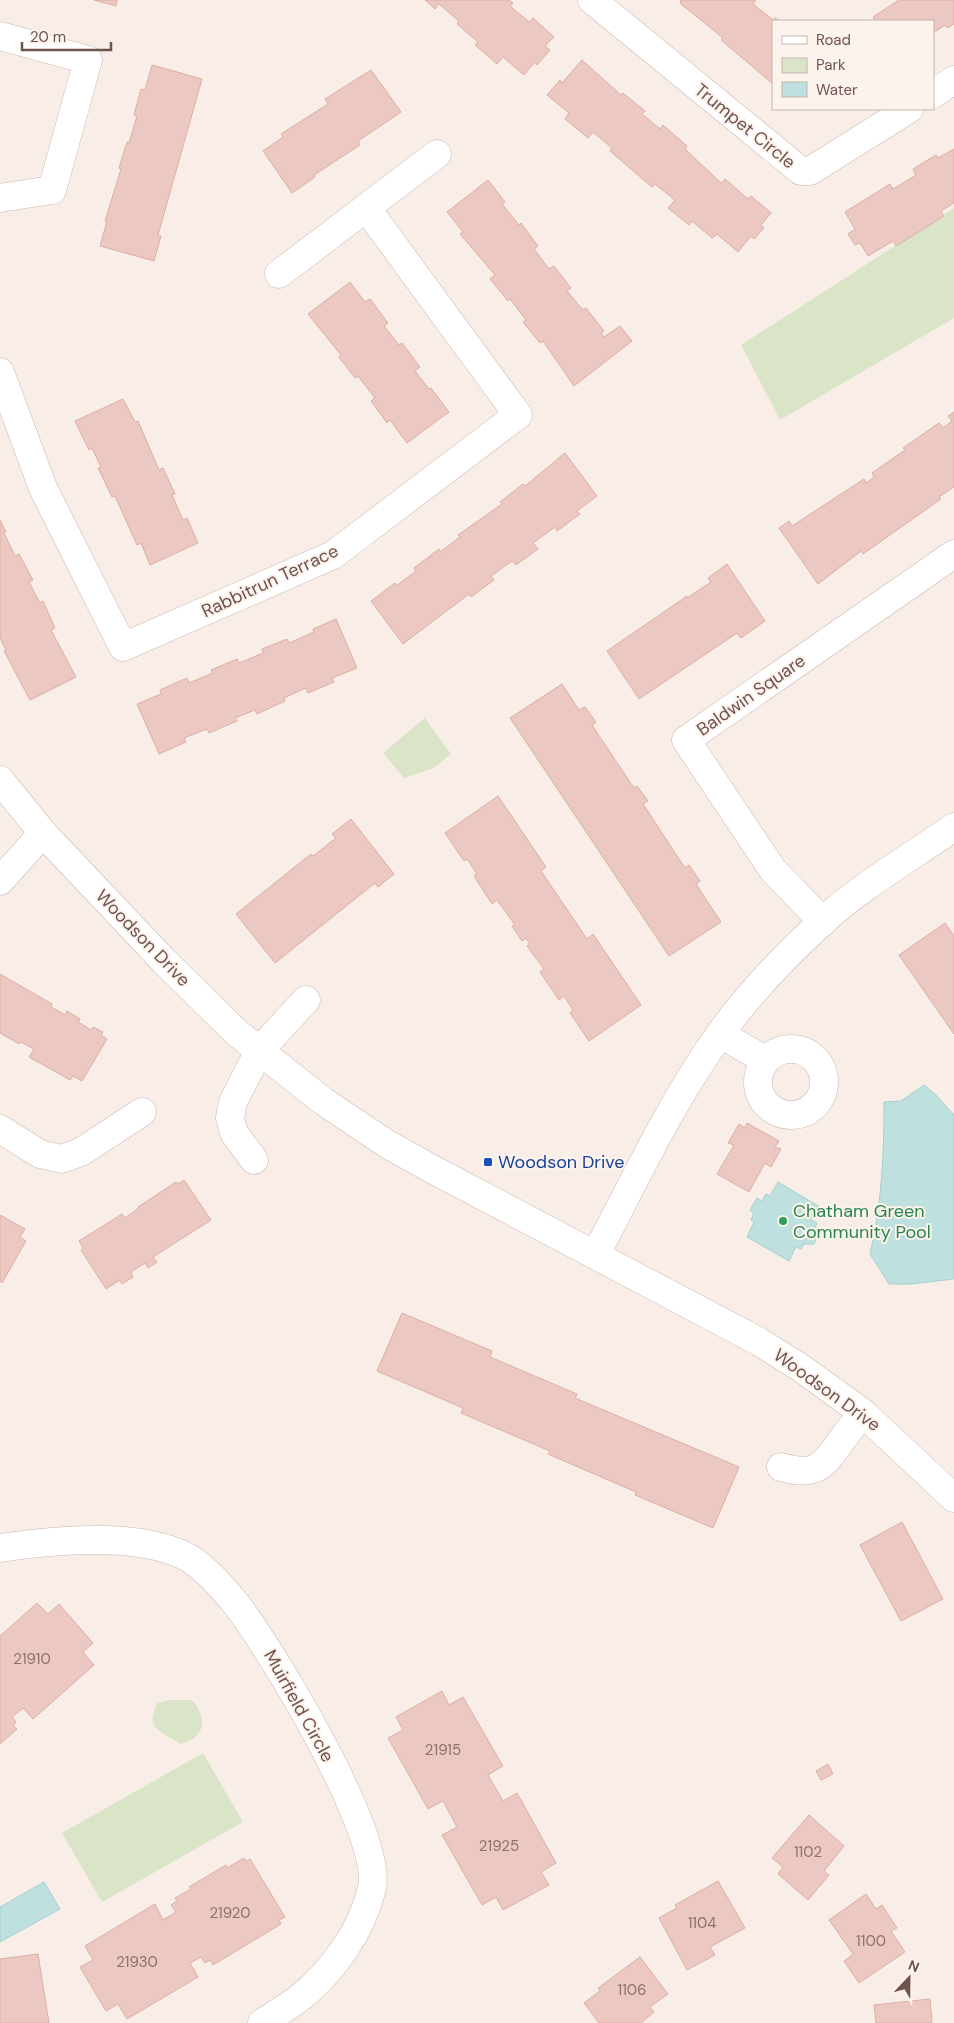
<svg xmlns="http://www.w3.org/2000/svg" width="954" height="2023" font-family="'DM Sans',sans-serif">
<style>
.green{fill:#dae5c7}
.water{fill:#bee0de;stroke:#a5d1ce}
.building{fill:#ebc9c2;stroke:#dcaea4}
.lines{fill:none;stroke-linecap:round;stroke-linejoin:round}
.minor-casing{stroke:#ccb7b1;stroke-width:29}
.minor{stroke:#fff;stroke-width:28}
.transit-dot{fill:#1a4fb4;stroke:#fdf3ed;stroke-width:2}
.leisure-dot{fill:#2e9e5b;stroke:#fdf3ed;stroke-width:2}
.labels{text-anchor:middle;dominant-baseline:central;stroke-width:4;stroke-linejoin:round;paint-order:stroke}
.number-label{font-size:15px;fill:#8f706c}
.street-label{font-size:18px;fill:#70534f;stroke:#fdf3ed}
.transit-label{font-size:18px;fill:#164399;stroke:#fdf3ed;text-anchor:start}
.leisure-label{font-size:18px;fill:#27864d;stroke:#fdf3ed;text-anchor:start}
</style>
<rect width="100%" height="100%" fill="#f9eee7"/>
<g class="green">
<path d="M954,208V318L780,420L741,345Z"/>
<path d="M425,718L451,754L434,768L404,778L383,753Z"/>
<path d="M170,1700H192C207,1717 207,1737 181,1744C176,1742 172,1738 167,1736C150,1725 150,1723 157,1703Z"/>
<path d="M203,1753L243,1822L102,1902L62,1833Z"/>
</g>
<g class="water">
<path d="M924,1085L936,1095L954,1115V1279L911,1284H889L870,1254C882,1202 884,1155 884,1102L901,1101Z"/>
<path d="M778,1182L820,1207L811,1220L817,1223L815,1228L818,1235L814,1244H804L801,1249L796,1247L789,1261L747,1237L754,1222L751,1220L754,1213L750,1210L757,1198L762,1201L766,1194L770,1196Z"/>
<path d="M44,1882L60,1909L0,1942V1907Z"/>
</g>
<g class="building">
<path d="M94,0H117L116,6Z"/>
<path d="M425,0H509L513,3L510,6L529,22L533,18L554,37L545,46L550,50L537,65L535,62L524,75L503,57L497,64L475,45L478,42L457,24L459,21L439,4L435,9Z"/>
<path d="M680,0H756L753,4L773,20L775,18L780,21H773V84L721,40L723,38L681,4Z"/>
<path d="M899,0H954V24L947,28L945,25L933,33V21H876L873,17Z"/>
<path d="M582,60L621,95L623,93L645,111L642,114L660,129L663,125L687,146L685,149L721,183L725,179L748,199L751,196L771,213L761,225L764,228L754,239L751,236L738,252L717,234L712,238L692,221L689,225L668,208L675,200L655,184L652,187L610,151L612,148L593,132L588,138L565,119L569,113L547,95L560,80L562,83Z"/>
<path d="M152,65L202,79L158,235L161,236L154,261L100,246L107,221H105L121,169L119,168L127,142L129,143L137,116L134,115L141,89L145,90Z"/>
<path d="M371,70L401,112L358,141L360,145L314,175L315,177L292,193L263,151L283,137L281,134L328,104L325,99Z"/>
<path d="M954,149V203L941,211L944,216L896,246L893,241L868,256L860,243L855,245L848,234L855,229L845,212L890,184L893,189L916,175L913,169L936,155L938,158Z"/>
<path d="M488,180L505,202L502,204L519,225L521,223L538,246L534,249L549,269L554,266L571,288L567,291L583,310L586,308L604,331L601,333L604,337L620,326L632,341L574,386L543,341L540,343L523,322L526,320L510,299L508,301L490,279L495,275L460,234L463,232L447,212Z"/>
<path d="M350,282L365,302L370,299L388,323L384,326L399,345L402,343L420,367L415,371L429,389L431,388L449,412L407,443L390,420L387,423L371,401L375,398L358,376L355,378L339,357L341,355L308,314Z"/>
<path d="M123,399L135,422L138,421L159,470L163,468L175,494L172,495L183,520L187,518L198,543L150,565L141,543L137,545L115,496L112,497L98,468L101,467L92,448L89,450L75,421Z"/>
<path d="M954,412V487L939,497L941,499L863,554L861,551L818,584L779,528L789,521L792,526L864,479L866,483L874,477L872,473L905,450L903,448L939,423L943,428L952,421L948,416Z"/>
<path d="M565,453L597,496L577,511L580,514L557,531L555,527L533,543L538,549L516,565L512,561L491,576L494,580L471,597L469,594L403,644L371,601L395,583L396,586L416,571L414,568L439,549L440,552L460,537L458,535L502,504L500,502L523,484L525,486Z"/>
<path d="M0,520L6,532L4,533L15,556L19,554L33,580L29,582L40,603L43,601L55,628L51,630L76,677L30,700L4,651L6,650L0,638Z"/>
<path d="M727,564L765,621L741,638L737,633L639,699L607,651L687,596V598L711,582L708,578Z"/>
<path d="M336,619L357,668L332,678L334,682L308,693L306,688L284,698L285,701L257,714L255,710L235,718L237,721L209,733L207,729L184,738L186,742L159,754L137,704L161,694L160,690L187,678L189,683L213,673L211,670L237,659L239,663L263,653L262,649L287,639L289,643L314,632L313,629Z"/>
<path d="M562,684L579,710L585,707L596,722L592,725L634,788L637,786L648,801L643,804L685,868L689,865L700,881L696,884L721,922L669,956L510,718Z"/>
<path d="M498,796L546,867L541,871L587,939L593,934L641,1005L589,1041L570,1013L573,1010L564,996L559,1000L540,972L544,969L527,946L530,944L526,938L522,941L512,926L515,925L497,900L492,904L474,876L477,874L467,859L464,861L445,833Z"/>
<path d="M351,819L394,874L378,887L375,883L275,963L236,914L311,854L313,856L336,838L332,834Z"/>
<path d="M945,923L954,936V1034L899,955Z"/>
<path d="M0,974L52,1004L51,1007L65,1015L67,1011L80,1019L78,1022L91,1030L93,1027L103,1032L101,1035L107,1039L82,1081L73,1076L70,1080L29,1057L34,1049L21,1042L19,1044L0,1033Z"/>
<path d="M747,1123L779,1141L775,1147L781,1149L771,1167L765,1163L749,1192L717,1174L734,1145L728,1143L739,1124L745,1128Z"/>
<path d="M184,1180L211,1220L153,1257L157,1262L148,1268L145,1263L131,1272L133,1277L122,1284L120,1280L106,1289L81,1250L83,1248L79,1241L122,1214L125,1218L139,1208L138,1207L176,1182L178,1184Z"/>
<path d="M0,1215L25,1229L20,1237L26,1241L2,1283L0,1281Z"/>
<path d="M402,1313L492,1351L490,1357L577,1394L575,1398L739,1467L713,1528L635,1495L636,1492L548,1454L550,1451L461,1413L463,1408L377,1371Z"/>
<path d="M902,1522L943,1599L901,1621L860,1545Z"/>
<path d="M37,1603L48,1614L59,1604L93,1643L83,1652L94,1665L33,1719L23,1708L12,1717L16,1722L13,1726L17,1729L0,1744V1636Z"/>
<path d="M442,1691L449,1705L463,1697L503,1766L488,1775L503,1801L517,1793L556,1863L541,1872L549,1885L503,1910L496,1897L482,1905L442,1835L457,1827L443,1801L428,1809L388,1738L403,1730L396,1717Z"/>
<path d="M828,1764L833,1774L821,1780L816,1771Z"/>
<path d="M809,1815L844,1846L824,1871L829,1875L808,1900L778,1874L783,1867L772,1858Z"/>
<path d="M244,1858L246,1861L250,1859L285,1917L279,1920L281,1924L213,1965L210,1960L205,1963L201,1957L190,1963L198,1977L127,2019L118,2004L106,2011L80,1967L93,1960L85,1946L155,1904L163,1920L176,1912L171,1905L177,1901L175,1898L191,1889L189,1887L226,1865L227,1868Z"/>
<path d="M718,1881L745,1928L710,1947L715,1955L687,1970L659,1918L677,1908L675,1905Z"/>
<path d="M866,1894L876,1909L882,1905L897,1928L891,1931L905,1952L859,1983L844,1961L853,1954L829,1920Z"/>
<path d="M38,1954L49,2023H0V1959Z"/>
<path d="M640,1957L668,1994L650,2007L654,2012L641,2023H599L584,2003L600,1991L598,1988Z"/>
<path d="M930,1999L932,2023H876L874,2005Z"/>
</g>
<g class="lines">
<g class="minor-casing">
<g id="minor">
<path d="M592,0L801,171H810L909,109"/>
<path d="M0,36L88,60L52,190L0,198"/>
<path d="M933,94L954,80"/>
<path d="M279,274L437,154"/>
<path d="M0,372L43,488L123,647L333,555L518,415L367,209"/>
<path d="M0,780L43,833L164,961L236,1032L323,1101L387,1144L432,1169L758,1341L801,1368L863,1413L954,1498"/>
<path d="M0,881L43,833"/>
<path d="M823,922L773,870L686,740L954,554"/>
<path d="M720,1034L765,1060"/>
<circle cx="791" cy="1082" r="33"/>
<path d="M0,1129L40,1154L61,1159L81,1152L142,1112"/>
<path d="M254,1160L234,1133L230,1118L233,1102L259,1051L306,1000"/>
<path d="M596,1254C635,1180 671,1102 720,1034C749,993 785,956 822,922C861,886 910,858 954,827"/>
<path d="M781,1467C815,1477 823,1467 841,1441C848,1431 856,1422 863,1413"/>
<path d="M0,1548C54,1540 132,1532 183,1555C201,1563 224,1589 236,1604C271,1649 384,1835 372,1888C362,1931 332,1973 297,2000C286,2008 274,2015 262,2023"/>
</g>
</g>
<use href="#minor" class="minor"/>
</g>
<rect class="transit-dot" x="483" y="1157" width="10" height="10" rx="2.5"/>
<circle class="leisure-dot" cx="783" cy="1221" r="5"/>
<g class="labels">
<g class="number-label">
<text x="32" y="1659">21910</text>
<text x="443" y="1750">21915</text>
<text x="499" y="1846">21925</text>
<text x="808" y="1852">1102</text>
<text x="230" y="1913">21920</text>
<text x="702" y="1923">1104</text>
<text x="871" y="1941">1100</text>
<text x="137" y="1962">21930</text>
<text x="632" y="1990">1106</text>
</g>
<g class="street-label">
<text transform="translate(745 126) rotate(39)">Trumpet Circle</text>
<text transform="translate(270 581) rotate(-25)">Rabbitrun Terrace</text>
<text transform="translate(751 695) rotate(-35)">Baldwin Square</text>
<text transform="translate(143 938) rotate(46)">Woodson Drive</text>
<text transform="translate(827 1390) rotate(36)">Woodson Drive</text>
<text transform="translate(299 1706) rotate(61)">Muirfield Circle</text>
</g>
<g class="transit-label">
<text x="498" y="1162">Woodson Drive</text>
</g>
<g class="leisure-label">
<text x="793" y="1211">Chatham Green<tspan x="793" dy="21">Community Pool</tspan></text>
</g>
</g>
<rect x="772" y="20" width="162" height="90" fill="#fdf3ed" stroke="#c5b3ae"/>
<rect x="782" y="36" width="25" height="8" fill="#ffffff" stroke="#c5b3ae"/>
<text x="816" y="45" font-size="15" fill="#70534f">Road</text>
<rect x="782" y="58" width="25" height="15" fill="#dae5c7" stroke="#c5b3ae"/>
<text x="816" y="70" font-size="15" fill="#70534f">Park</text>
<rect x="782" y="82" width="25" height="15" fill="#bee0de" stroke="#c5b3ae"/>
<text x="816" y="95" font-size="15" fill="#70534f">Water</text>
<g transform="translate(909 1978) rotate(22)" stroke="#fdf3ed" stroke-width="4" paint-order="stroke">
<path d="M0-4L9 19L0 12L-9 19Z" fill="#70534f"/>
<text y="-8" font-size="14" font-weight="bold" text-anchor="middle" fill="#70534f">N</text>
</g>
<path d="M22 42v8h89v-8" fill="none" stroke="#70534f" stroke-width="2.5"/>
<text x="30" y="42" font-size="15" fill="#70534f" stroke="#fdf3ed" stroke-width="4" paint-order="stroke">20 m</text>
</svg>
